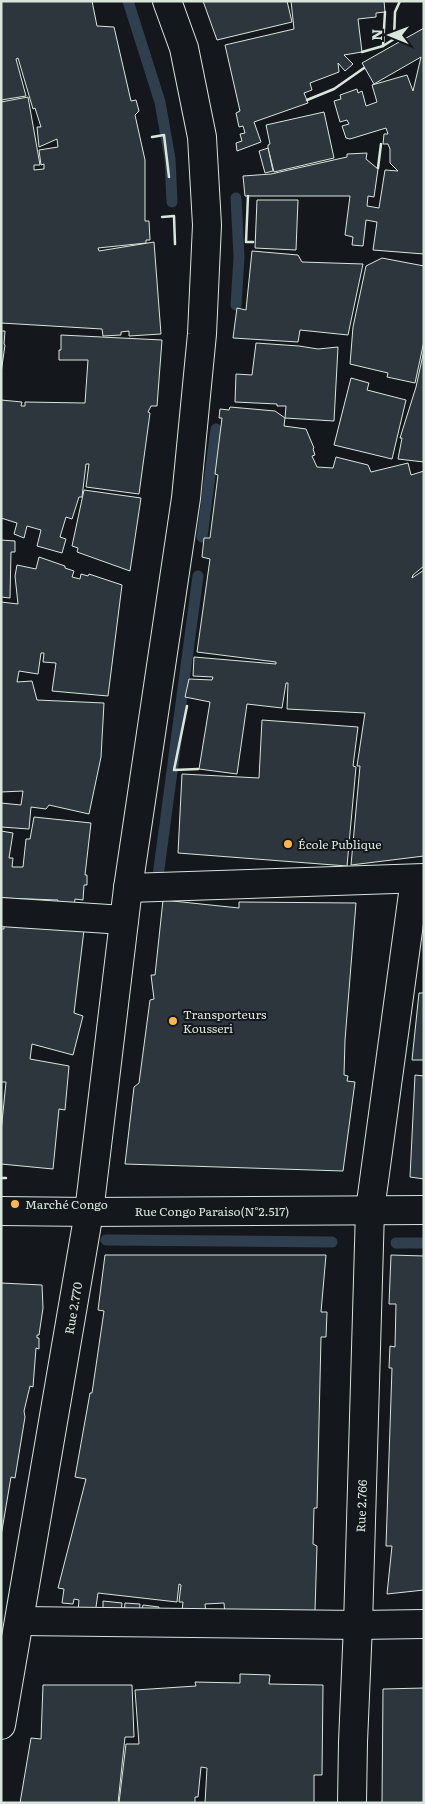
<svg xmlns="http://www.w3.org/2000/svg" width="425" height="1804" font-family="Literata,serif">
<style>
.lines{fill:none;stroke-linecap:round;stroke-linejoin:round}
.stream{stroke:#2f3f4d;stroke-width:11}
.building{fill:#2c363c;stroke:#d8e6dc}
.minor-casing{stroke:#d8e6dc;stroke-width:30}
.minor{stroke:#14181c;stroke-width:28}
.wall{stroke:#d8e6dc;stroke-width:2.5}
.poi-dot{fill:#ffb74d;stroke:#14181c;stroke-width:2}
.labels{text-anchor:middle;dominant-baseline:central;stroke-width:4;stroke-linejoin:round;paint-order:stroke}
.poi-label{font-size:12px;fill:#d8e6dc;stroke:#14181c;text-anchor:start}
.street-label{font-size:12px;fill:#d8e6dc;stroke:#14181c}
</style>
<rect width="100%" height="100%" fill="#14181c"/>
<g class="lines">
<g class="stream">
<path d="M128,1L160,102L170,159L172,202"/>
<path d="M236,305L239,257L236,198"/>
<path d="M202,537L216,429"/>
<path d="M157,884L198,576"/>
<path d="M106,1240L332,1242"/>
<path d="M396,1243H424"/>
</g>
</g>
<g class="building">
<path d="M1,1H92L97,26L114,27L131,101L136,100L139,111L135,115L145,160V221H149L150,240H146V243L98,248L99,251L154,242L161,334L129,336V331L121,332V335L103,336L102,329L1,323V102L28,97L40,165H34V170L44,169V164L41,165L39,150L58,147L57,139L39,147L37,127H41L35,108L33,109L18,58L16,59L26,96L1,100Z"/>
<path d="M203,1H287L292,22L217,40Z"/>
<path d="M291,1H384L385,12L376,13V17L358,19L362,52L344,55L353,64L345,71L338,63L339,72L310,83L312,90L304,93L308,103L254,122L261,142L237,151L236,143L242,141L240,134L245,133L243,126L239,127L236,113L240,111L225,45L294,29Z"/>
<path d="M424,28V254L373,250L377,222L366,220L363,246L352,245L353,237L345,235L350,196H245L243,176L271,174L347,157V154L367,153L366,159L378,169L374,197L368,196L367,206L379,208L385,170L398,171L390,163V149L388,144H383L384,134H388L386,128L350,139L346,138L342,126L349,124L347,120L340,122L334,101L341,99L340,95L357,89L358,93L362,91L366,106L377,102L372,85L407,75L413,91L421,57L374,84L362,63Z"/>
<path d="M324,112L334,158L274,172L268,148V145L270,144L266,125Z"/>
<path d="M268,148L273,171L265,173L259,151Z"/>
<path d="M257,200H298L296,250L255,248Z"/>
<path d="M252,251L298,255L302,262L363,264L348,335L300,330L298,342L233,338L237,308L246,310Z"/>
<path d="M382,258L424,266V341L415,383L387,377L388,373L350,364L353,327L366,266Z"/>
<path d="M1,331H5L4,344L5,345L1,373Z"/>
<path d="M61,335L162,340L157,406H151L148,412L150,413L139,494L86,487L89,464H86L82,497H79L72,519L66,517L60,537L66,539L62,553L37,546L41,530L27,526L24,538L14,534L17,523L1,518V400L22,402L21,406H25V402L85,403L88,360H59V350H61Z"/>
<path d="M256,343L299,346L318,349L338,347L334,421L285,418L286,406H277V404L235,402L236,374L252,375Z"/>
<path d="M424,350V462L398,459L402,438H400L416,387Z"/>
<path d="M351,378L369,383L367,390L406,400L392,459L334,445Z"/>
<path d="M230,407L275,411L285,418L284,426L306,429L314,448L313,449L315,455L312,456L317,467L333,468L336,457L368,465L371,472L408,463L411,475L424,471V566L413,575L412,578L424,570V856L351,865L360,766H357L365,713L287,709L288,683H286L282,708L247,704L237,774L199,769L210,702L185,697L189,679L212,680L213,677L193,676L194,657L276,664V662L197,652L210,559L202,557L204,538H210L218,475L215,474L222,418H219L220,409L229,410Z"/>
<path d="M84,490L141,498L130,571L77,552L78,548L72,546Z"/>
<path d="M1,540L15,541V552H11L10,598L1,597Z"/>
<path d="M39,557L65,566V568L74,571L72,577L80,579L81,574L88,576L89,574L122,585L108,696L52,691L56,663L43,662L44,653H41L38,674L19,671L17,682L32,681L37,700L104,703L101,757L89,814L49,805L46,809L31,807L29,829L1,827V803L21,805L23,791L1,792V602L18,604L15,576L17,565L36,569Z"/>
<path d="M262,720L358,727L353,766L356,767L347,866L178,853L182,774L259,778Z"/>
<path d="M34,817L91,823L85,875H87V885H84L83,900L75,899L74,908L57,906L58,900L1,898V831L13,833L9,858H13L12,867H23L26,839H30Z"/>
<path d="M163,900L239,908V902L356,903L345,1040L344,1075L348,1076L347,1081L355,1082L343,1171L125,1164L134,1087L139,1083L150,1000L154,999L151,975H155Z"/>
<path d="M4,923L84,930L74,1013L83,1016L73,1055L32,1044L30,1059L69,1066L65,1110L59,1109L53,1169L1,1164V1132L6,1082H1V929H4Z"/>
<path d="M419,993H424V1060H412Z"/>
<path d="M415,1075L424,1076V1179L410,1177Z"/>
<path d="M105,1255H326L321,1312H327L326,1337H321L317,1508H314L313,1544L317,1546L315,1611L225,1615L224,1603L205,1604L206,1613L182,1611L183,1602H179L181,1585L179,1584L177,1602L98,1593L95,1614L78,1611L79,1600L74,1599L73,1604L62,1603L64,1589L58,1588L86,1479L75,1477L90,1393H92L104,1311L98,1310Z"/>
<path d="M391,1255L424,1256V1590L387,1594L392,1546H386L392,1368H389L390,1346L395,1347L396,1304H389Z"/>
<path d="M1,1283L42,1285L43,1308L39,1335H37V1338H39V1349L36,1348L33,1387L30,1386L24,1411L25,1417L15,1478L11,1477L1,1536Z"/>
<path d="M103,1601L122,1603L121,1612L103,1610Z"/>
<path d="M125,1603L140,1604L139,1617L124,1615Z"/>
<path d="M143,1605L159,1607L158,1616L141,1614Z"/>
<path d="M240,1674L270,1675L269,1684L323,1685L322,1775H314V1803H205L207,1768L201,1767L198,1797H195V1803H119L126,1744H139L135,1690L196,1686L195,1682L240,1683Z"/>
<path d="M43,1685H132L134,1737H125L118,1803H20L31,1738L41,1739Z"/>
<path d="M424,1688V1803H382L383,1689Z"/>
</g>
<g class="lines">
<g class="minor-casing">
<g id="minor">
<path d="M128,888L424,878"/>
<path d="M1,912L124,920"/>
<path d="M1,1211L89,1212L424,1210"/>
<path d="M20,1621L358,1625L424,1624"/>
<path d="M1,1725L89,1212L128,888L186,498L202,334L207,225L202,137L184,48L167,1"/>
<path d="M352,1803L353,1742L358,1625L370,1210L415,879"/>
</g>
</g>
<use href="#minor" class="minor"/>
<g class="wall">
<path d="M383,46L385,12"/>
<path d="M362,52L383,46L394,39L395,12L400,1"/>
<path d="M307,100L334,89L364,68"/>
<path d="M152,137L164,135L169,177"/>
<path d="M378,168L381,144"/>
<path d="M248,196L246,242H253"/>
<path d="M162,217L174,216L175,244"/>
<path d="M187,706L174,770L198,769"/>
<path d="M1,1178H6"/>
</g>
</g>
<g class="poi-dot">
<circle cx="288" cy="844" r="5"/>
<circle cx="173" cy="1021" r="5"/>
<circle cx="15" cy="1204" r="5"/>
</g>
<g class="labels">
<g class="poi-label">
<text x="298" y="844">École Publique</text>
<text x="183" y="1014">Transporteurs<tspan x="183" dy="14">Kousseri</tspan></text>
<text x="25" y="1204">Marché Congo</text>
</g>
<g class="street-label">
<text x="212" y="1211">Rue Congo Paraiso(N°2.517)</text>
<text transform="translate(73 1308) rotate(-80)">Rue 2.770</text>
<text transform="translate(361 1506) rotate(-88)">Rue 2.766</text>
</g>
</g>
<rect width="425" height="1804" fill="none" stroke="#d8e6dc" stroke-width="5"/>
<g transform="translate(390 35) rotate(271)" stroke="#14181c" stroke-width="4" paint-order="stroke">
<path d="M0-4L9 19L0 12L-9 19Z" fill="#d8e6dc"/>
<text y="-8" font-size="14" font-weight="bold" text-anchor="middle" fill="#d8e6dc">N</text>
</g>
</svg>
